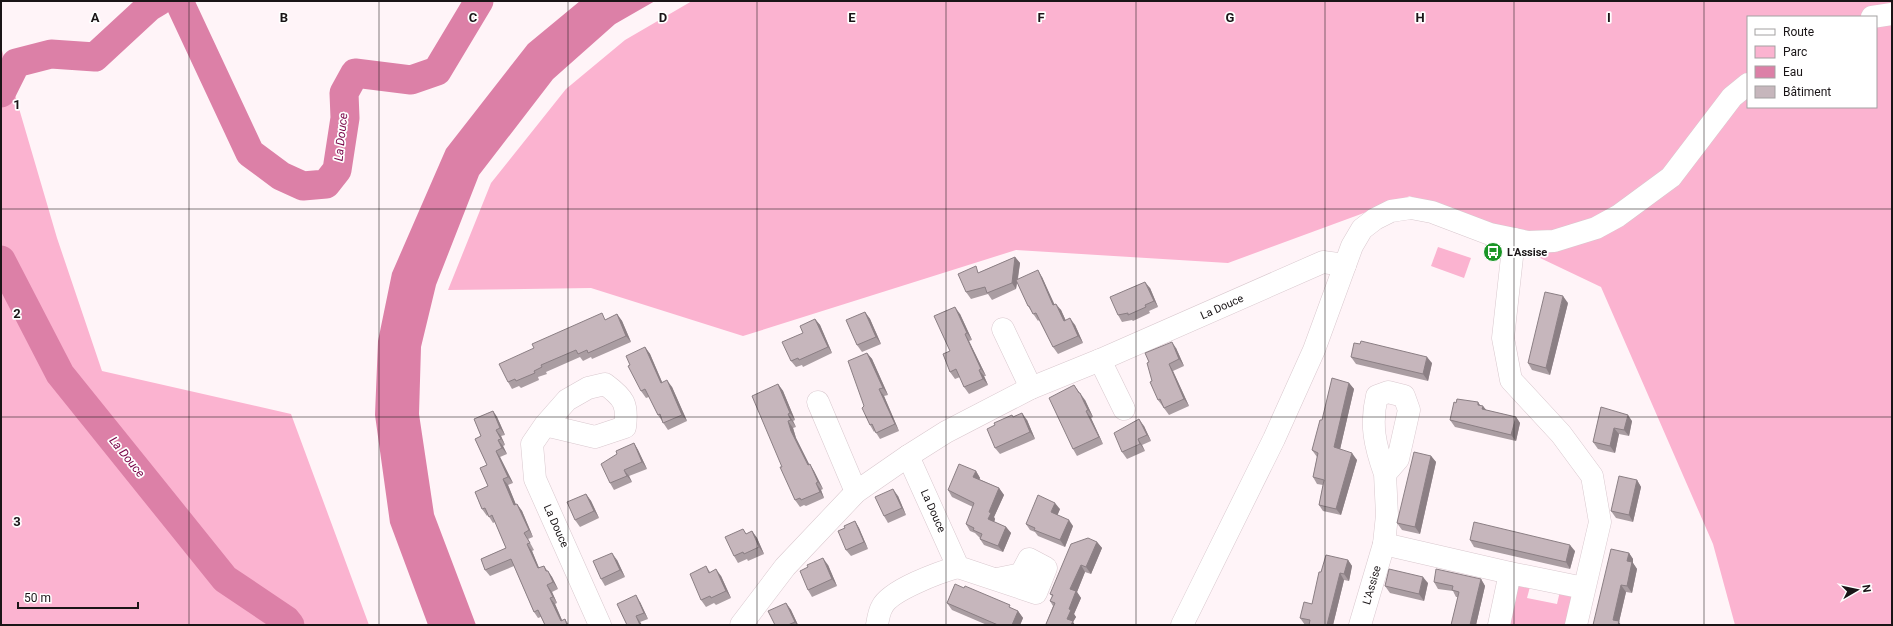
<svg xmlns="http://www.w3.org/2000/svg" width="1893" height="626" font-family="Roboto,sans-serif">
<style>
.green{fill:#fbb3d0;fill-rule:evenodd}
.water{fill:#dc80a7}
.lines{fill:none;stroke-linecap:round;stroke-linejoin:round}
.river{stroke:#dc80a7;stroke-width:29}
.minor-casing{stroke:#d9c8ce;stroke-width:23}
.minor{stroke:#fff;stroke-width:22}
.wall{fill:#aa9da2}
.shaded-wall{fill:#8b7f84}
.building{fill:#c6b6bc;stroke:#8b7f84}
.grid{fill:none;stroke:#1a1517;stroke-width:1;stroke-opacity:0.55}
.labels{text-anchor:middle;dominant-baseline:central;stroke-width:3.5;stroke-linejoin:round;paint-order:stroke}
.poi-label{font-size:11px;font-weight:bold;fill:#1a1517;stroke:#fff;text-anchor:start}
.street-label{font-size:11px;fill:#1a1517;stroke:#fff}
.water-label{font-size:12px;font-style:italic;fill:#790448;stroke:#fff}
.grid-label{font-size:13px;text-anchor:middle;font-weight:bold;fill:#1a1517;stroke:#fff;stroke-width:3.5;stroke-linejoin:round;paint-order:stroke}
</style>
<rect width="100%" height="100%" fill="#fff4f8"/>
<g class="green">
<path d="M692,1H1892V625H1735L1713,544L1601,287L1410,196L1228,263L1016,250L743,336L591,288L448,290L491,183L566,89L625,40ZM1748,17H1876V107H1748Z"/>
<path d="M1,47L57,238L102,371L291,414L369,625H1Z"/>
<path d="M1438,247L1471,258L1464,278L1431,266Z"/>
<path d="M1515,580L1531,583L1527,598L1557,604L1560,591L1576,595L1570,625H1506Z"/>
</g>
<path class="water" d="M580,1H655L615,24L553,79L479,175L436,285L421,347L419,414L434,514L476,625H428L390,523L375,415L378,341L392,273L446,149L528,44Z"/>
<g class="lines">
<g class="river">
<path d="M179,1L250,153L281,176L303,186L326,184L337,170L345,118L344,93L355,73L411,80L437,71L479,1"/>
<path d="M1,93L16,63L51,54L95,57L149,7L159,1"/>
<path d="M1,260L60,374L225,579L286,620L290,625"/>
</g>
<g class="minor-casing">
<g id="minor">
<path d="M1872,17L1892,14"/>
<path d="M1514,239L1503,338L1511,380L1561,434L1592,476L1600,522L1576,625"/>
<path d="M1003,329L1031,388"/>
<path d="M1100,360L1124,409"/>
<path d="M818,402L856,492"/>
<path d="M545,425L595,437L625,427C628,404 624,398 605,384L588,388L567,400L545,425L532,444L535,479L600,625"/>
<path d="M908,456L958,567L1036,593L1046,568L1029,559L1021,574L997,579"/>
<path d="M1385,474C1375,446 1370,424 1377,396L1388,392L1404,396L1409,410L1398,459L1385,474L1387,515L1384,544L1510,573"/>
<path d="M741,625L785,567L856,492L908,456L946,432L1031,388L1100,360L1323,262L1345,265"/>
<path d="M877,625C878,619 879,612 882,607C890,590 940,572 958,567"/>
<path d="M1182,625L1274,439L1314,350L1352,246L1362,229L1375,219L1391,211L1411,208L1432,212L1490,234L1528,242L1554,241L1596,228L1618,216L1671,177L1732,97L1748,84"/>
<path d="M1360,625L1384,544"/>
<path d="M1499,625L1510,573L1584,588"/>
</g>
</g>
<use href="#minor" class="minor"/>
</g>
<g class="wall">
<path d="M1015,257L1020,263L1018,279L1042,277L1054,305L1061,310L1066,321L1075,325L1083,343L1058,354L1053,347L1039,320L1038,321L1028,306L1017,282L1016,289L992,300L988,294L971,299L966,292L980,272Z"/>
<path d="M1150,288L1158,307L1149,311L1150,313L1133,321L1132,320L1122,322L1118,315Z"/>
<path d="M1568,303L1550,375L1532,370L1528,363Z"/>
<path d="M865,312L870,319L881,344L862,352L857,345Z"/>
<path d="M617,314L622,321L631,342L592,359L591,357L583,361L580,357L546,372L547,374L538,377L539,380L521,388L519,386L512,389L508,382L607,319Z"/>
<path d="M960,314L972,340L969,341L986,376H984L988,385L969,394L964,387L960,377L955,379L950,372V351Z"/>
<path d="M815,319L820,325L832,353L803,367L802,365L796,367L791,361Z"/>
<path d="M645,347L650,354L662,382L672,387L687,421L668,430L658,415L649,397L646,398L641,391Z"/>
<path d="M1176,348L1184,366L1173,371L1189,406L1169,415L1158,400L1152,381Z"/>
<path d="M867,353L872,359L888,395L884,396L899,431L880,439L875,431L874,432L870,425L864,406Z"/>
<path d="M1351,357L1432,363L1428,381L1356,364Z"/>
<path d="M1349,383L1354,389L1340,449L1357,460L1341,515L1323,511L1319,505L1323,485L1317,484L1313,477L1317,457L1312,450L1322,420Z"/>
<path d="M778,384L783,391L795,420L793,421L796,427L793,428L796,438L809,464L814,471L823,489L821,490L824,498L806,506L804,505L800,507L795,500L782,467Z"/>
<path d="M1085,400L1093,417L1091,418L1103,444L1077,456L1073,449Z"/>
<path d="M1480,405L1486,410L1516,417L1520,423L1516,441L1455,427L1450,420Z"/>
<path d="M1601,407L1632,421L1629,436L1619,434L1615,453L1598,449L1593,442Z"/>
<path d="M493,411L497,417L505,435L501,436L505,445L503,446L507,454L500,457L513,483L508,485L516,505L517,504L522,511L533,537L528,539L534,550L532,551L539,568L544,566L552,577L558,589L552,592L557,603L555,604L562,620L565,619L569,625L570,624V625H545L541,617L538,618L534,612L514,566L490,576L485,570L481,559L506,548L495,522L493,523L488,515L487,516L482,509L475,492L488,486L480,468L487,465L475,439L481,436L474,419Z"/>
<path d="M1013,417L1027,420L1035,439L1000,454L995,448Z"/>
<path d="M1144,426L1151,441L1142,445L1145,451L1127,459L1122,452Z"/>
<path d="M634,443L638,450L647,469L629,476L632,482L614,490L610,483L617,454Z"/>
<path d="M1431,456L1436,462L1420,534L1402,530L1397,523Z"/>
<path d="M976,471L980,478L979,479L999,488L1004,495L994,517L995,519L994,522L1006,527L1011,533L1003,552L984,545L980,539V538L975,533L970,531L966,524L973,507L952,497L948,490Z"/>
<path d="M1637,480L1641,487L1633,522L1616,518L1611,511Z"/>
<path d="M586,494L591,501L599,518L580,527L575,520Z"/>
<path d="M898,496L906,515L888,523L884,516Z"/>
<path d="M1060,509L1057,515L1073,526L1065,547L1038,536L1035,532L1030,530L1026,524Z"/>
<path d="M855,521L859,528L868,549L851,556L846,550L845,528Z"/>
<path d="M743,529L746,534L752,531L757,538L764,554L748,561L747,559L738,563L734,556Z"/>
<path d="M1470,540L1575,551L1570,569L1474,547Z"/>
<path d="M1097,542L1102,548L1091,574L1085,572L1077,592L1081,598L1074,614L1076,617L1073,622L1075,625H1047L1046,624L1053,606L1050,601L1052,596L1050,594Z"/>
<path d="M1629,553L1633,559V563L1637,569L1632,593L1626,592L1619,622L1593,625Z"/>
<path d="M617,560L625,577L605,586L601,579Z"/>
<path d="M1348,560L1352,566L1349,581L1344,580L1333,625H1305L1300,618L1312,604L1321,572Z"/>
<path d="M828,565L837,586L812,597L808,590Z"/>
<path d="M706,566L710,572L721,576L731,598L716,605L714,603L706,607L701,600Z"/>
<path d="M1481,579L1485,586L1476,625H1451L1458,597H1456L1453,591L1438,589L1434,582Z"/>
<path d="M1428,583L1424,601L1390,593L1385,586Z"/>
<path d="M640,602L648,619L640,622L642,625H627Z"/>
<path d="M786,603L791,610L798,625H775Z"/>
<path d="M947,603L1013,609L1018,611L1023,618L1020,625H987L952,610Z"/>
</g>
<g class="shaded-wall">
<path d="M1015,257L1020,263L1016,289L1012,283Z"/>
<path d="M1038,270L1042,277L1058,312L1053,305Z"/>
<path d="M1145,282L1150,288L1158,307L1154,301Z"/>
<path d="M1563,296L1568,303L1550,375L1546,368Z"/>
<path d="M1056,304L1061,310L1069,328L1064,321Z"/>
<path d="M955,307L960,314L972,340L967,333Z"/>
<path d="M865,312L870,319L881,344L876,337Z"/>
<path d="M617,314L622,321L631,342L626,336Z"/>
<path d="M1070,318L1075,325L1083,343L1078,336Z"/>
<path d="M815,319L820,325L832,353L828,347Z"/>
<path d="M965,334L969,341L986,376L981,369Z"/>
<path d="M1172,342L1176,348L1184,366L1179,359Z"/>
<path d="M645,347L650,354L665,389L661,383Z"/>
<path d="M867,353L872,359L888,395L883,388Z"/>
<path d="M1427,357L1432,363L1428,381L1423,374Z"/>
<path d="M1169,364L1173,371L1189,406L1184,399Z"/>
<path d="M979,370L984,376L988,385L983,379Z"/>
<path d="M667,380L672,387L687,421L682,415Z"/>
<path d="M1349,383L1354,389L1339,454L1334,447Z"/>
<path d="M778,384L783,391L795,420L790,413Z"/>
<path d="M1074,385L1079,392L1083,399L1080,393L1085,400L1093,417L1088,410Z"/>
<path d="M879,389L884,396L899,431L895,424Z"/>
<path d="M1478,402L1482,408L1483,406L1488,412L1487,416L1478,405Z"/>
<path d="M493,411L497,417L505,435L500,428Z"/>
<path d="M1086,411L1091,418L1103,444L1099,437Z"/>
<path d="M1022,413L1027,420L1035,439L1030,432Z"/>
<path d="M788,414L793,421L796,427L791,420Z"/>
<path d="M1628,415L1632,421L1629,436L1624,430Z"/>
<path d="M1516,417L1520,423L1516,441L1511,435Z"/>
<path d="M1139,419L1144,426L1151,441L1147,435Z"/>
<path d="M788,421L793,428L796,438L813,472L808,465L791,431Z"/>
<path d="M1614,428L1619,434L1615,453L1610,446Z"/>
<path d="M496,430L501,436L505,445L501,439Z"/>
<path d="M1138,439L1142,445L1145,451L1140,444Z"/>
<path d="M498,440L503,446L507,454L502,448Z"/>
<path d="M634,443L638,450L647,469L642,462Z"/>
<path d="M496,451L500,457L513,483L508,477Z"/>
<path d="M1352,453L1357,460L1341,515L1336,509Z"/>
<path d="M1431,456L1436,462L1420,534L1415,527Z"/>
<path d="M810,464L814,471L823,489L818,482Z"/>
<path d="M624,470L629,476L632,482L627,476Z"/>
<path d="M976,471L980,478L978,483L973,477Z"/>
<path d="M503,479L508,485L519,512L514,505Z"/>
<path d="M1637,480L1641,487L1633,522L1629,515Z"/>
<path d="M816,483L821,490L824,498L820,492Z"/>
<path d="M999,488L1004,495L994,517L995,519L993,526L988,519L989,512Z"/>
<path d="M893,489L898,496L906,515L902,508Z"/>
<path d="M586,494L591,501L599,518L594,511Z"/>
<path d="M1055,503L1060,509L1056,519L1051,512Z"/>
<path d="M517,504L522,511L533,537L529,530Z"/>
<path d="M1069,520L1073,526L1065,547L1060,540Z"/>
<path d="M855,521L859,528L868,549L864,542Z"/>
<path d="M1006,527L1011,533L1003,552L998,546Z"/>
<path d="M752,531L757,538L764,554L759,547Z"/>
<path d="M1097,542L1102,548L1091,574L1086,567Z"/>
<path d="M527,544L532,551L542,575L538,568Z"/>
<path d="M1570,545L1575,551L1570,569L1566,562Z"/>
<path d="M612,553L617,560L625,577L620,570Z"/>
<path d="M1629,553L1633,559V563L1637,569L1632,593L1627,586V561Z"/>
<path d="M823,558L828,565L837,586L832,579Z"/>
<path d="M1348,560L1352,566L1349,581L1344,574Z"/>
<path d="M1081,565L1085,572L1077,592L1081,598L1074,614L1076,617L1073,622L1075,625H1071L1067,619L1070,589Z"/>
<path d="M716,569L721,576L731,598L726,591Z"/>
<path d="M548,571L552,577L558,589L553,582Z"/>
<path d="M1340,573L1344,580L1333,625H1327Z"/>
<path d="M1423,577L1428,583L1424,601L1419,594Z"/>
<path d="M1481,579L1485,586L1476,625H1470Z"/>
<path d="M547,585L552,592L557,603L553,597Z"/>
<path d="M1621,585L1626,592L1619,622L1621,625H1616L1613,620Z"/>
<path d="M636,595L640,602L648,619L644,613Z"/>
<path d="M550,598L555,604L564,625L561,621Z"/>
<path d="M786,603L791,610L798,625H797L795,622Z"/>
<path d="M1018,611L1023,618L1020,625H1012Z"/>
<path d="M636,616L642,625H640Z"/>
</g>
<g class="building">
<path d="M1015,257L1012,283L987,293L985,287L966,292L958,274L976,266L978,273Z"/>
<path d="M1038,270L1053,305L1056,304L1064,321L1070,318L1078,336L1053,347L1036,313L1033,314L1029,306H1028L1016,280Z"/>
<path d="M1145,282L1154,301L1145,305L1146,307L1128,315V313L1118,315L1110,297Z"/>
<path d="M1545,292L1563,296L1546,368L1528,363Z"/>
<path d="M955,307L967,333L965,334L981,369L979,370L983,379L964,387L956,369L950,372L943,354L950,351L934,316Z"/>
<path d="M865,312L876,337L857,345L846,320Z"/>
<path d="M602,313L605,320L617,314L626,336L588,353L587,350L578,354L576,350L541,365L542,367L534,371L535,373L516,381L515,379L508,382L499,364L534,348L532,344Z"/>
<path d="M815,319L828,347L799,360L798,358L791,361L782,342L803,333L800,326Z"/>
<path d="M1361,341L1427,357L1423,374L1351,357L1354,343L1360,344Z"/>
<path d="M1172,342L1179,359L1169,364L1184,399L1164,408L1160,399L1158,400L1150,382L1152,381L1147,363L1149,362L1145,353Z"/>
<path d="M645,347L661,383L667,380L682,415L663,423L660,414L658,415L645,389L641,391L628,366L630,365L626,356Z"/>
<path d="M867,353L883,388L879,389L895,424L876,433L872,424L870,425L862,408L864,406L848,361Z"/>
<path d="M1332,378L1349,383L1334,447L1352,453L1336,509L1319,505L1324,480L1313,477L1318,453L1312,450L1320,420H1322Z"/>
<path d="M778,384L790,413L788,414L791,420L788,421L791,431L808,465L810,464L818,482L816,483L820,492L801,500L800,498L795,500L780,467H782L752,396Z"/>
<path d="M1074,385L1079,393H1080L1084,402L1088,410L1086,411L1099,437L1073,449L1049,398Z"/>
<path d="M1457,399L1478,402V405L1483,406L1482,409L1516,417L1511,435L1450,420L1454,402L1456,403Z"/>
<path d="M1601,407L1628,415L1624,430L1614,428L1610,446L1593,442Z"/>
<path d="M493,411L500,428L496,430L501,439L498,440L502,448L496,451L508,477L503,479L514,505L517,504L529,530L524,533L530,543L527,544L538,568L544,566L546,571H548L553,582L547,585L553,597L550,598L561,621L565,619L567,625H545L538,610L534,612L511,559L485,570L481,559L506,548L492,515L489,517L485,508L482,509L475,492L488,486L480,468L487,465L475,439L481,436L474,419Z"/>
<path d="M1022,413L1030,432L995,448L987,429L995,425L994,423L1012,415L1013,417Z"/>
<path d="M1139,419L1147,435L1138,439L1140,444L1122,452L1114,433Z"/>
<path d="M634,443L642,462L624,470L627,476L610,483L601,464L617,454L616,451Z"/>
<path d="M1414,452L1431,456L1415,527L1397,523Z"/>
<path d="M959,464L976,471L973,477L999,488L989,512L991,513L988,519L1006,527L998,546L980,539L982,534L973,530L974,528L966,524L974,503L948,490Z"/>
<path d="M1619,476L1637,480L1629,515L1611,511Z"/>
<path d="M893,489L902,508L884,516L875,497Z"/>
<path d="M586,494L594,511L575,520L567,502Z"/>
<path d="M1038,495L1055,503L1051,512L1069,520L1060,540L1034,530L1035,528L1026,524Z"/>
<path d="M855,521L864,542L846,550L838,531L845,528L844,526Z"/>
<path d="M1474,522L1570,545L1566,562L1470,540Z"/>
<path d="M743,529L746,534L752,531L759,547L744,554L743,552L734,556L725,537Z"/>
<path d="M1088,538L1097,542L1086,567L1081,565L1070,589L1076,591L1069,609L1071,610L1067,619L1073,621L1071,625H1048L1046,624L1055,603L1050,601L1053,595L1050,594L1071,544Z"/>
<path d="M1611,549L1629,553L1627,561L1632,562L1627,586L1621,585L1613,620L1619,621L1618,625H1593Z"/>
<path d="M612,553L620,570L601,579L593,561Z"/>
<path d="M1326,555L1348,560L1344,574L1340,573L1327,625H1309L1310,620L1300,618L1304,602L1312,604L1319,572H1321Z"/>
<path d="M823,558L832,579L808,590L800,571L808,567L807,565Z"/>
<path d="M706,566L709,573L716,569L726,591L711,598L710,596L701,600L690,574Z"/>
<path d="M1389,569L1423,577L1419,594L1385,586Z"/>
<path d="M1436,569L1481,579L1470,625H1451L1459,592L1452,590L1453,586L1434,582Z"/>
<path d="M955,584L964,588L965,586L1010,605L1009,607L1018,611L1012,625H998L947,603Z"/>
<path d="M636,595L644,613L636,616L640,625H627L617,604Z"/>
<path d="M786,603L795,622L788,625H775L768,611Z"/>
</g>
<path class="grid" d="M189,1V625M379,1V625M568,1V625M757,1V625M946,1V625M1136,1V625M1325,1V625M1514,1V625M1704,1V625M1,209H1892M1,417H1892"/>
<defs>
<g id="bus-disc" transform="scale(1)"><circle r="9.5" fill="#1a9526" stroke="#fff"/><path d="M-5-6H5V4H4V6H2V4H-2V6H-4V4H-5ZM-3.5-4V0h7V-4ZM-3.5 1.2v1.5H-2V1.2ZM2 1.2v1.5H3.5V1.2Z" fill="#fff"/></g>
</defs>
<g fill-rule="evenodd">
<use href="#bus-disc" x="1493" y="252"/>
</g>
<g class="labels">
<g class="poi-label">
<text x="1507" y="252">L'Assise</text>
</g>
<g class="street-label">
<text transform="translate(1222 307) rotate(-24)">La Douce</text>
<text transform="translate(933 511) rotate(66)">La Douce</text>
<text transform="translate(556 526) rotate(66)">La Douce</text>
<text transform="translate(1372 585) rotate(-74)">L'Assise</text>
</g>
<g class="water-label">
<text transform="translate(341 137) rotate(-84)">La Douce</text>
<text transform="translate(127 457) rotate(51)">La Douce</text>
</g>
</g>
<g class="grid-label">
<text x="95" y="22">A</text>
<text x="284" y="22">B</text>
<text x="473" y="22">C</text>
<text x="663" y="22">D</text>
<text x="852" y="22">E</text>
<text x="1041" y="22">F</text>
<text x="1230" y="22">G</text>
<text x="1420" y="22">H</text>
<text x="1609" y="22">I</text>
<text x="17" y="109">1</text>
<text x="17" y="318">2</text>
<text x="17" y="526">3</text>
</g>
<rect width="1893" height="626" fill="none" stroke="#1a1517" stroke-width="4"/>
<rect x="1747" y="16" width="130" height="92" fill="#ffffff" stroke="#a3a1a2"/>
<rect x="1755" y="29" width="20" height="6" fill="#ffffff" stroke="#a3a1a2"/>
<text x="1783" y="36" font-size="12" fill="#1a1517">Route</text>
<rect x="1755" y="46" width="20" height="12" fill="#fbb3d0" stroke="#a3a1a2"/>
<text x="1783" y="56" font-size="12" fill="#1a1517">Parc</text>
<rect x="1755" y="66" width="20" height="12" fill="#dc80a7" stroke="#a3a1a2"/>
<text x="1783" y="76" font-size="12" fill="#1a1517">Eau</text>
<rect x="1755" y="86" width="20" height="12" fill="#c6b6bc" stroke="#a3a1a2"/>
<text x="1783" y="96" font-size="12" fill="#1a1517">Bâtiment</text>
<g transform="translate(1857 590) rotate(81)" stroke="#ffffff" stroke-width="3" paint-order="stroke">
<path d="M0-3L7 15L0 10L-7 15Z" fill="#1a1517"/>
<text y="-6" font-size="11" font-weight="bold" text-anchor="middle" fill="#1a1517">N</text>
</g>
<path d="M18 602v6h120v-6" fill="none" stroke="#1a1517" stroke-width="2"/>
<text x="24" y="602" font-size="12" fill="#1a1517" stroke="#ffffff" stroke-width="3" paint-order="stroke">50 m</text>
</svg>
